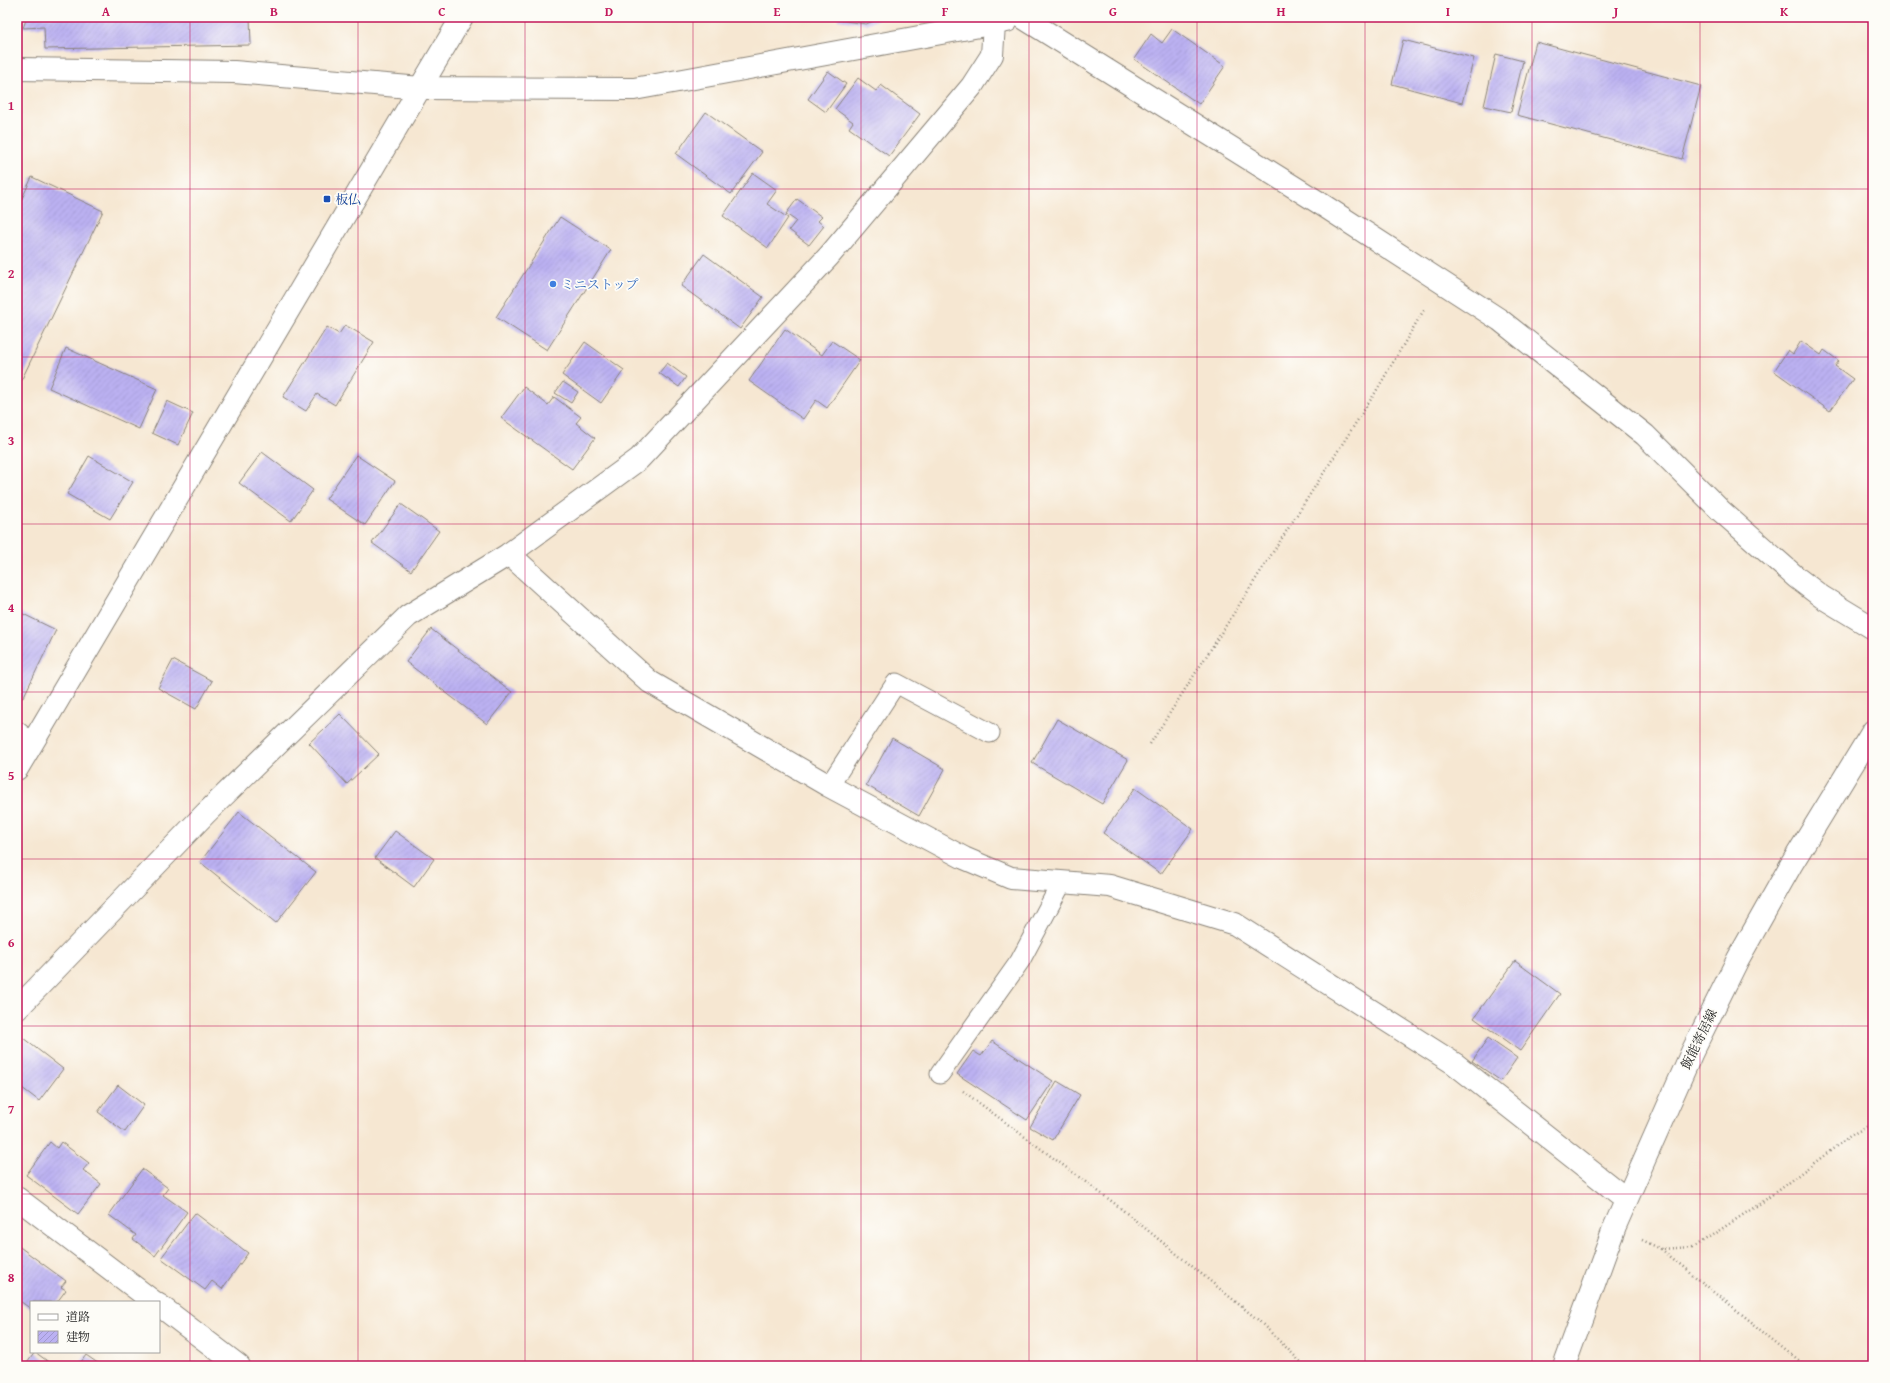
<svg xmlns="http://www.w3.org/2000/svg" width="1890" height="1383" font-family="'Gentium Book Plus','Noto Serif JP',serif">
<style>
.building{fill:url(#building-hatch)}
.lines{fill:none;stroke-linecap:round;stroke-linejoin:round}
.service-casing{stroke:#898277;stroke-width:21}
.minor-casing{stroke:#898277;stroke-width:24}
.tertiary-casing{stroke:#898277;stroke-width:24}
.primary-casing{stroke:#898277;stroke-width:24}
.path{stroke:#898277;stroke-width:2.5;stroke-dasharray:1 3;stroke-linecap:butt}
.service{stroke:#fff;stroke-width:19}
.minor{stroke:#fff;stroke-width:22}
.tertiary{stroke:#fff;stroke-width:22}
.primary{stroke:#fff;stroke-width:22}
.grid{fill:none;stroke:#c2185b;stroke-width:1;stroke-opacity:0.55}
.transit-dot{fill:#1a4fb4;stroke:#fdfcf7;stroke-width:1.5}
.shop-dot{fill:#3f7fe0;stroke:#fdfcf7;stroke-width:1.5}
.labels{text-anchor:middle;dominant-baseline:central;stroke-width:3.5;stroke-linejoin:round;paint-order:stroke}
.transit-label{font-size:13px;fill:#164399;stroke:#fdfcf7;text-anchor:start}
.shop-label{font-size:13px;fill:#366cbe;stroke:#fdfcf7;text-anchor:start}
.street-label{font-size:13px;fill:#1c1c1c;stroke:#fdfcf7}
.neatline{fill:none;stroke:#c2185b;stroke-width:1.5}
.grid-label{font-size:13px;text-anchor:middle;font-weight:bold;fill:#c2185b}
</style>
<defs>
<pattern id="building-hatch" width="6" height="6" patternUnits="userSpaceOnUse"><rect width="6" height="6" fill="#bbb1f2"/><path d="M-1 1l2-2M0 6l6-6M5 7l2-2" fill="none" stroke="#a098cf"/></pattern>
</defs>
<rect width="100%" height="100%" fill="#fdfcf7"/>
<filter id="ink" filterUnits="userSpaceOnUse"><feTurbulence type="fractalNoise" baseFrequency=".025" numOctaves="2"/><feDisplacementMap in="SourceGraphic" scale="8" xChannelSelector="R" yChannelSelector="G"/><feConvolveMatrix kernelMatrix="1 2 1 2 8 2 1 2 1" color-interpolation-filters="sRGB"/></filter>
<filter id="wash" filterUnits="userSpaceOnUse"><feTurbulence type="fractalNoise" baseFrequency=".012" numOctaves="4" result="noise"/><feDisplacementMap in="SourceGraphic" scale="16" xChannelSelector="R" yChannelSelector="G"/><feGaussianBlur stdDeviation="0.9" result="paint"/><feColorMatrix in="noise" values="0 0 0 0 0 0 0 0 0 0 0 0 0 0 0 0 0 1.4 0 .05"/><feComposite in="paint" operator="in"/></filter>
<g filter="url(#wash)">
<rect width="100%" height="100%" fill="#f6e7d2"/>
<g id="blocks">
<g class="building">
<path d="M27,17H250L251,45L45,49L44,27L23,28Z"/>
<path d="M650,17H668V20Z"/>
<path d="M838,17H884L866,24L838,20Z"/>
<path d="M1172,29L1225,66L1199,104L1134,59L1151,34L1162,43Z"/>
<path d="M1403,40L1474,58L1462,103L1392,84Z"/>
<path d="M1536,42L1701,86L1682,159L1517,115Z"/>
<path d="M1496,54L1523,61L1511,112L1484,106Z"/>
<path d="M828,71L846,84L826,112L808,99Z"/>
<path d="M858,78L876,91L881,85L920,114L889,156L849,128L853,122L835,109Z"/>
<path d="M706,112L762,152L731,194L676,154Z"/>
<path d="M753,173L777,190L767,204L788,218L768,248L723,216Z"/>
<path d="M32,177L103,211L20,383L17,382V209Z"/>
<path d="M797,199L822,217L818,221L824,226L809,245L789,230L796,221L786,214Z"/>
<path d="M560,217L611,250L547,350L496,317Z"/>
<path d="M704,254L763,297L740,329L681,286Z"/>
<path d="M345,325L374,342L335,405L317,394L306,411L283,397L327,327L339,334Z"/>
<path d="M785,329L822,355L832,341L860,360L827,408L816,400L803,419L749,381Z"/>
<path d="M1801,341L1821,355L1824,350L1839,361L1835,366L1853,379L1830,411L1774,371L1788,350L1793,354Z"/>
<path d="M585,342L624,370L601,403L562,375Z"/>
<path d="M66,348L157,389L139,429L49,388Z"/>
<path d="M667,363L686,377L679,387L659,373Z"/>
<path d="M563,382L578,392L571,403L555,393Z"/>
<path d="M524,387L548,405L554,397L581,417L576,423L595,438L572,469L501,418Z"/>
<path d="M167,401L193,413L178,445L152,433Z"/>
<path d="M262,452L313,490L291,521L239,483Z"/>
<path d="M356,455L395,481L365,525L326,499Z"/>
<path d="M89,456L133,482L110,519L67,494Z"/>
<path d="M401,504L439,531L411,571L372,543Z"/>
<path d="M17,611L56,630L23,698L17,696Z"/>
<path d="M431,629L512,692L487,724L406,662Z"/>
<path d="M173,660L212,681L196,709L158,688Z"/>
<path d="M340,714L379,754L347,784L309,743Z"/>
<path d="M1057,719L1128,760L1102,804L1032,763Z"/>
<path d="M892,738L945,769L919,816L866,785Z"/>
<path d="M1135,788L1193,829L1161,874L1103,833Z"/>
<path d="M239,812L316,872L276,923L200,862Z"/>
<path d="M395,831L434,859L414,887L375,858Z"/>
<path d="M1515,961L1560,994L1520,1051L1474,1018Z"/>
<path d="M23,1038L63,1069L39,1101L17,1084V1046Z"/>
<path d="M1488,1038L1517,1058L1501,1081L1472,1061Z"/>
<path d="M992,1041L1053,1081L1027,1120L957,1074L973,1051L981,1056Z"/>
<path d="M1057,1081L1080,1095L1053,1140L1030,1127Z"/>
<path d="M118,1085L144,1105L125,1132L98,1112Z"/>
<path d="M50,1142L57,1148L61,1142L89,1163L83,1170L101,1184L78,1214L26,1175Z"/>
<path d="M142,1169L168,1188L163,1195L187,1212L155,1256L133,1239L136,1235L109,1215Z"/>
<path d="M195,1213L248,1253L222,1289L212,1281L205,1290L161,1258Z"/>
<path d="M17,1245L66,1281L61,1287L66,1290L57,1302H31V1309L17,1299Z"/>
<path d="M35,1352L54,1366H25Z"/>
<path d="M86,1355L102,1366H78Z"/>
</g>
</g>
</g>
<g filter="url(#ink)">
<use href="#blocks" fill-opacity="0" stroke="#898277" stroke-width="1"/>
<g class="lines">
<g class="service-casing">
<g id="service">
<path d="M17,731L32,743"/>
<path d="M829,786L896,683L990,733"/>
<path d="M940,1074L1020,961L1062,882"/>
</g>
</g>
<g class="minor-casing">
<g id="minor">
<path d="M1022,17L1318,202L1500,320L1645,435L1721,511L1797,578L1822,597L1873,628"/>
<path d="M17,69L234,72L421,88L634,89L1007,21"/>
<path d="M509,554L650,682L829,786L964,858L1011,878L1110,886L1235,924L1455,1064L1626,1199"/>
<path d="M17,1009L206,813L408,616L509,554L639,459L829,256L972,86L992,55L994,24"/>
<path d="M17,1198L154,1302"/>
<path d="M159,1305L239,1366"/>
</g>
</g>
<g class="tertiary-casing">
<path id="tertiary" d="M17,769L462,17"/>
</g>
<g class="primary-casing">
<path id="primary" d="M1564,1366L1615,1226L1692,1052L1738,959L1791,865L1873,731"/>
</g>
<g class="path">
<path d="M1150,744L1375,393L1425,308"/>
<path d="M963,1091L1114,1203L1257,1319L1305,1366"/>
<path d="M1642,1240L1661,1249L1694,1247L1761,1203L1850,1136L1873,1123"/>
<path d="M1661,1249L1806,1366"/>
</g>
<use href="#service" class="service"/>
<use href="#minor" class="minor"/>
<use href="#tertiary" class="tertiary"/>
<use href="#primary" class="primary"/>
</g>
</g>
<path class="grid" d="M190,17V1366M358,17V1366M525,17V1366M693,17V1366M861,17V1366M1029,17V1366M1197,17V1366M1365,17V1366M1532,17V1366M1700,17V1366M17,189H1873M17,357H1873M17,524H1873M17,692H1873M17,859H1873M17,1026H1873M17,1194H1873"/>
<rect class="transit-dot" x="323" y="195" width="8" height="8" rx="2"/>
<circle class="shop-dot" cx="553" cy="284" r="4"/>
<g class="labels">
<g class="transit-label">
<text x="335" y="199">板仏</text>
</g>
<g class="shop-label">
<text x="561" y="284">ミニストップ</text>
</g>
<g class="street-label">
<text transform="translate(1699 1039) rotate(-64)">飯能寄居線</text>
</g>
</g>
<rect width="1890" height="1383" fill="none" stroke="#fdfcf7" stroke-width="44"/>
<rect x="30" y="1301" width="130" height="52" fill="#fdfcf7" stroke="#a3a29f"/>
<rect x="38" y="1314" width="20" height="6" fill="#ffffff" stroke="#a3a29f"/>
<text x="66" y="1321" font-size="12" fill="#1c1c1c">道路</text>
<rect x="38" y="1331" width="20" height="12" fill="url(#building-hatch)" stroke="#a3a29f"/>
<text x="66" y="1341" font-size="12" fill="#1c1c1c">建物</text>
<rect x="22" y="22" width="1846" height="1339" class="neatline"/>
<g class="grid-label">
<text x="106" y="16">A</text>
<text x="274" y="16">B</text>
<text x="442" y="16">C</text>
<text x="609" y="16">D</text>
<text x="777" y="16">E</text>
<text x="945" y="16">F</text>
<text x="1113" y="16">G</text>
<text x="1281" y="16">H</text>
<text x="1448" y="16">I</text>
<text x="1616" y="16">J</text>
<text x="1784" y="16">K</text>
<text x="11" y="110">1</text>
<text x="11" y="278">2</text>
<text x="11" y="445">3</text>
<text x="11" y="612">4</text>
<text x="11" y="780">5</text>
<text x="11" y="947">6</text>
<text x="11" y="1114">7</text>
<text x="11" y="1282">8</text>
</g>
</svg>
